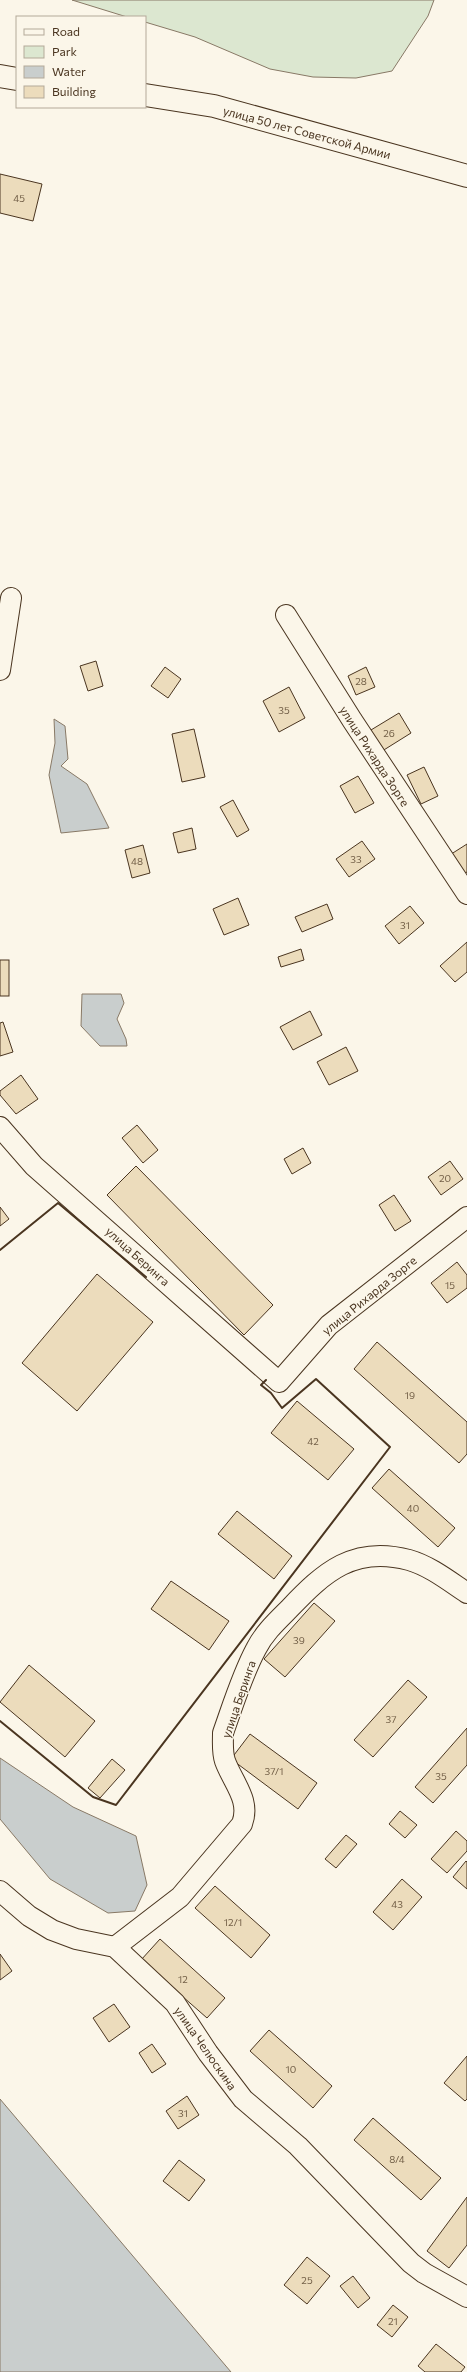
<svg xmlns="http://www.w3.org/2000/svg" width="467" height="2372" font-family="Commissioner,sans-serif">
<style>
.green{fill:#dce7d0;stroke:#887966}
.water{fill:#c9cecd;stroke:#887966}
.building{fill:#ecdcbc;stroke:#4a3520}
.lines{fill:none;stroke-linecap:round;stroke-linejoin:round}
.minor-casing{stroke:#4a3520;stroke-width:22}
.major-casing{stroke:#4a3520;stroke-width:24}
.minor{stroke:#fbf6e9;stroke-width:20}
.major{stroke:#fbf6e9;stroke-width:22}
.wall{stroke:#4a3520;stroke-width:2}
.labels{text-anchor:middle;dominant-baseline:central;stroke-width:3;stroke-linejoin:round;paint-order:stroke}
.number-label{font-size:10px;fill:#725f47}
.street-label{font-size:12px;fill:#4a3520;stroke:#fbf6e9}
</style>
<rect width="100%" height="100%" fill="#fbf6e9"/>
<path class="green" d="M72,0H434L428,16L392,71L356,78L313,77L270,69L195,37L145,22V17H127Z"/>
<g class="water">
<path d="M54,719L65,726L68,759L61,766L87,784L109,828L61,833L49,775L55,743Z"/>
<path d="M82,994H121L124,1003L117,1019L126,1039L127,1046H100L81,1026Z"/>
<path d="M0,1758L73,1807L136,1836L147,1885L135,1911L108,1913L50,1879L0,1819Z"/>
<path d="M0,2099L231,2372H0Z"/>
</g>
<g class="building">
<path d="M0,174L42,184L33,221L0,213Z"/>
<path d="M96,661L103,686L88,691L80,666Z"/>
<path d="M165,667L181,679L168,698L151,686Z"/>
<path d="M366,667L375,687L356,695L348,676Z"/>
<path d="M289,687L305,718L279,732L263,701Z"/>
<path d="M399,713L411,733L379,753L366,733Z"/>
<path d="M194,729L205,777L182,782L172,734Z"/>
<path d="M424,767L438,796L421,804L407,775Z"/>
<path d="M358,776L374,803L355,813L340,786Z"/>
<path d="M233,800L249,830L237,837L220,807Z"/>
<path d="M192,828L196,849L178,853L173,833Z"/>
<path d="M362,841L375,859L349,877L336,859Z"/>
<path d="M467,844V872L458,878L445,858Z"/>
<path d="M143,845L150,873L132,878L125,850Z"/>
<path d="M238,898L249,925L224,935L213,909Z"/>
<path d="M327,904L333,919L302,932L295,917Z"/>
<path d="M410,906L424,923L399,944L385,926Z"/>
<path d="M467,942V972L455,982L440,966Z"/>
<path d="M301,949L304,960L281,967L278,957Z"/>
<rect x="0" y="960" width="9" height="36"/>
<path d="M310,1011L322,1035L293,1050L280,1027Z"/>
<path d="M3,1022L13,1052L0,1056V1023Z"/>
<path d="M346,1047L358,1071L329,1085L317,1062Z"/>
<path d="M21,1075L38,1099L16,1114L0,1095V1091Z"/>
<path d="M137,1125L158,1150L143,1163L122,1138Z"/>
<path d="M303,1148L311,1163L292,1174L284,1159Z"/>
<path d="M450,1161L463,1179L441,1195L428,1177Z"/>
<path d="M136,1166L273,1305L244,1335L107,1195Z"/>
<path d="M394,1195L411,1221L395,1231L379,1205Z"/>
<path d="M0,1207L9,1219L0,1226Z"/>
<path d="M457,1262L467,1275V1288L447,1303L431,1283Z"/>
<path d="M97,1274L153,1322L77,1411L22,1363Z"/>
<path d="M377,1342L467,1422V1454L459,1463L354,1369Z"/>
<path d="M297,1401L354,1449L328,1480L271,1433Z"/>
<path d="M389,1469L455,1528L438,1547L372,1488Z"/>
<path d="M237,1511L292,1556L274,1579L218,1534Z"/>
<path d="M171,1581L229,1621L209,1650L151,1609Z"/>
<path d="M314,1603L335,1621L285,1677L264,1659Z"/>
<path d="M29,1665L95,1721L65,1757L0,1702Z"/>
<path d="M408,1680L427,1697L373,1757L354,1740Z"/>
<path d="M467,1728V1765L433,1803L415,1787Z"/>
<path d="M250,1734L317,1783L298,1809L231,1759Z"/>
<path d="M112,1759L125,1770L100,1798L88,1788Z"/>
<path d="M400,1811L417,1825L405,1838L389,1824Z"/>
<path d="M456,1831L467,1841V1851L447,1873L431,1859Z"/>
<path d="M346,1835L357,1844L336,1868L325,1859Z"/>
<path d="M466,1861L467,1862V1889L453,1877Z"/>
<path d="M402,1879L422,1897L393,1930L373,1912Z"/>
<path d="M215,1886L270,1935L251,1958L195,1908Z"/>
<path d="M160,1939L225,1998L207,2018L141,1960Z"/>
<path d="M0,1954L12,1971L0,1980Z"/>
<path d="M114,2004L130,2027L109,2042L93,2018Z"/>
<path d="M269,2030L332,2086L313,2108L250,2051Z"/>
<path d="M152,2044L166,2064L152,2073L139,2053Z"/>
<path d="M467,2056V2099L465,2101L444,2083Z"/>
<path d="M187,2096L199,2115L178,2129L166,2111Z"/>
<path d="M373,2118L441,2178L421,2200L354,2140Z"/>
<path d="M179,2160L205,2180L189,2201L163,2181Z"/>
<path d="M467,2197V2245L449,2268L427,2251Z"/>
<path d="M307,2257L330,2276L307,2304L284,2285Z"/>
<path d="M353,2276L370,2298L358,2308L340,2286Z"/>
<path d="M393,2305L408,2317L392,2337L377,2325Z"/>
<path d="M436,2344L465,2367L461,2372H425L418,2366Z"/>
</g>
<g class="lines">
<g class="minor-casing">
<g id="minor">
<path d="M286,615L352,720L467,894"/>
<path d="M0,670L11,598"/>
<path d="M0,1127L34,1166L279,1382L329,1325L467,1217"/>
<path d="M0,1891L29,1916L52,1930L76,1939L115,1947L175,2003L208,2053L243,2099L298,2146L411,2263L424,2273L467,2297"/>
<path d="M115,1947L180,1897L242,1824C251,1800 233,1783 225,1761C222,1752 223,1743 223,1733C233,1705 242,1675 256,1649C264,1633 277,1621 289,1609C324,1572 354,1545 409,1560C430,1566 449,1581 467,1593"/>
</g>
</g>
<g class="major-casing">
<g id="major">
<path d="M0,76L17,79"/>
<path d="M145,95L214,106L467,176"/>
</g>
</g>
<use href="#minor" class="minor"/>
<use href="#major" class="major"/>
<g class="wall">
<path d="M0,1250L58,1203L146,1277"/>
<path d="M0,1721L93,1797L116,1805L390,1447L316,1379L282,1408L271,1393L261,1385L266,1380"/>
</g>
</g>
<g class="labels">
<g class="number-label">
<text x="19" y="198">45</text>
<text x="361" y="681">28</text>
<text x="284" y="710">35</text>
<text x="389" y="733">26</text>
<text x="356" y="859">33</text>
<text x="137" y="861">48</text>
<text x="405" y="925">31</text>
<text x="445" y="1178">20</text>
<text x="450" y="1285">15</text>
<text x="410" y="1395">19</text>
<text x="313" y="1441">42</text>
<text x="413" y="1508">40</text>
<text x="299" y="1640">39</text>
<text x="391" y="1719">37</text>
<text x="274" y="1771">37/1</text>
<text x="441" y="1776">35</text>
<text x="397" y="1904">43</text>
<text x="233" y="1922">12/1</text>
<text x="183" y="1979">12</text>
<text x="291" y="2069">10</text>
<text x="183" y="2113">31</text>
<text x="397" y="2159">8/4</text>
<text x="307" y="2280">25</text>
<text x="393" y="2321">21</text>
</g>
<g class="street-label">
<text transform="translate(307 132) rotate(15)">улица 50 лет Советской Армии</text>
<text transform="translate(375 756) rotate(57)">улица Рихарда Зорге</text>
<text transform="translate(138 1256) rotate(42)">улица Беринга</text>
<text transform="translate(369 1295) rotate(-39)">улица Рихарда Зорге</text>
<text transform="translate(238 1699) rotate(-71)">улица Беринга</text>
<text transform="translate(206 2048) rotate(55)">улица Челюскина</text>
</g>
</g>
<rect x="16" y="16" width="130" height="92" fill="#fbf6e9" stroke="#b4a999"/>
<rect x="24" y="29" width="20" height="6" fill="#fbf6e9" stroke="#b4a999"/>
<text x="52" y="36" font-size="12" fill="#4a3520">Road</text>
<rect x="24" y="46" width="20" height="12" fill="#dce7d0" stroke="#b4a999"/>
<text x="52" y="56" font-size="12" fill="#4a3520">Park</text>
<rect x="24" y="66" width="20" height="12" fill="#c9cecd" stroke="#b4a999"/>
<text x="52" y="76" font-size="12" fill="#4a3520">Water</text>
<rect x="24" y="86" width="20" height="12" fill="#ecdcbc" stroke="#b4a999"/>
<text x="52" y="96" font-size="12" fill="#4a3520">Building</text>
</svg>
